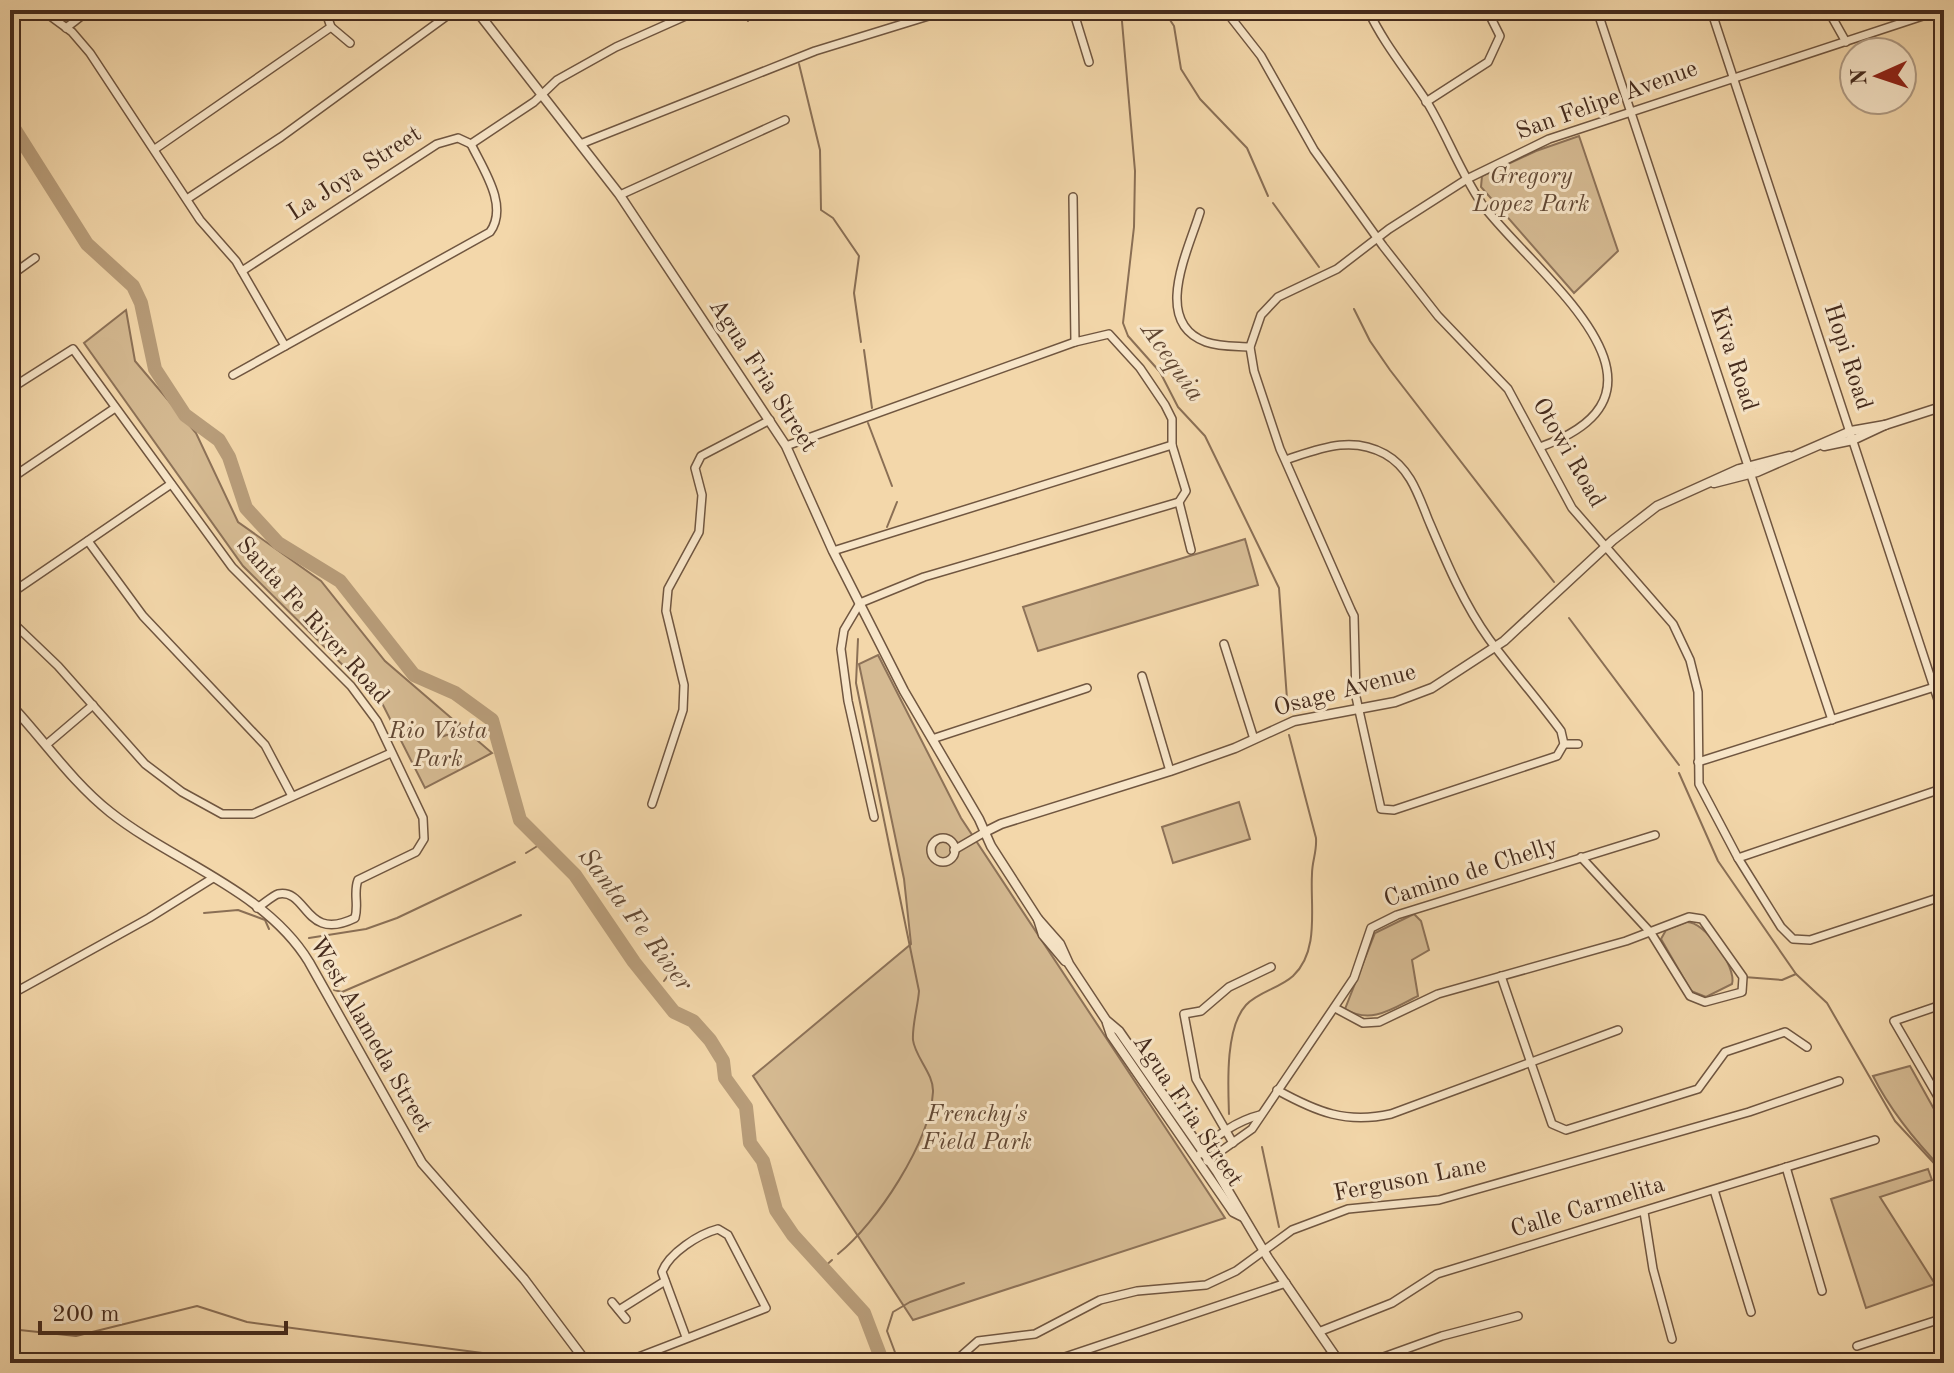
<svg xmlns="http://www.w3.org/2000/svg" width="1954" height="1373" font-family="'Old Standard TT',serif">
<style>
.green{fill:#d5ba92;stroke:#8d7258;stroke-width:2}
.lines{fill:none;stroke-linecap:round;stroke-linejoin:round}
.stream{stroke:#8a6f55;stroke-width:2}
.river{stroke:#b89d7a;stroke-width:14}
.minor-casing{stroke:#705640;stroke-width:10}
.tertiary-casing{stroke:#705640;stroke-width:11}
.minor{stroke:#f7e5c8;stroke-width:7}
.tertiary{stroke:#f7e5c8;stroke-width:8}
.labels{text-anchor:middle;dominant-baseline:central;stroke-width:6;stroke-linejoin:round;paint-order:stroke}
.street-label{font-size:24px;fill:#452b1d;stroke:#f7e5c8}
.park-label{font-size:24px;font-style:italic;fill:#624834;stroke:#f7e5c8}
.water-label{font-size:26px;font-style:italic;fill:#624834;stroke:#f7e5c8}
</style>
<rect width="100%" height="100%" fill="#f3d7aa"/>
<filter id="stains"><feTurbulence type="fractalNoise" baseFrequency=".0025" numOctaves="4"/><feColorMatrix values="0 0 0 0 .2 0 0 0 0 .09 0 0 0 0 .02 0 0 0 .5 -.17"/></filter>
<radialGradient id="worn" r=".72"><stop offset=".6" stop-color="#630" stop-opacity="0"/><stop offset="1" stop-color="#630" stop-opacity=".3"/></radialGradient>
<g class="green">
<path d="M1579,136L1618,251L1574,293L1481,187L1482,176L1536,151Z"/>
<path d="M126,310L135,361L196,433L238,522L321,581L385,661L492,753L425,788L383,705L243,566L84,343Z"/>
<path d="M1245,539L1258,585L1038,651L1023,607Z"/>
<path d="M878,655L961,818L1225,1218L913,1320L753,1076L911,944L904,879L859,664Z"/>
<path d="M1239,802L1250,839L1173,863L1162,827Z"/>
<path d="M1414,914L1421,921L1429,950L1412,960L1418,996C1393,1008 1372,1025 1345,1009L1375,933Z"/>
<path d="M1686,922C1704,920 1737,967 1732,984L1706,997L1691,991L1661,939L1666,930Z"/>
<path d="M1910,1066L1944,1127V1171C1916,1142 1891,1112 1873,1076Z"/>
<path d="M1928,1169L1932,1180L1880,1197L1935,1284L1866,1308L1831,1199Z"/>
</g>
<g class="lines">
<g class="stream">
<path d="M743,10L748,21"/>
<path d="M1121,10L1135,171L1134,227L1123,323L1128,336L1160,372L1178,407L1205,436L1279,588L1288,713"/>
<path d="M1164,11L1174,26L1181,69L1200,99L1247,148L1268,196"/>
<path d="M799,64L820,150L821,210L833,218L859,256L854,293L861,342"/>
<path d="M1273,203L1319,267"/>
<path d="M1354,309L1370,341L1390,370L1554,582"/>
<path d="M864,350L872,408"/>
<path d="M868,423L892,486"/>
<path d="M887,527L897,502"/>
<path d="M1569,618L1679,765"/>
<path d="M441,737L455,732L460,723"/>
<path d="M1679,773L1718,861L1796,974L1827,1003L1895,1121L1944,1174"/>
<path d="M526,853L544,842"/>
<path d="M204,913L238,910L265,920L269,929"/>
<path d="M309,938L366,929L397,918L515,862"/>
<path d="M1744,977L1782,980L1796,974"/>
<path d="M664,981L670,973"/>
<path d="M334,990L342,992L521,915"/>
<path d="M1229,1114C1228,1085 1225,1028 1246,1005C1258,992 1280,988 1293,976C1320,951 1310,906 1312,874C1312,861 1317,852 1316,838L1289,735"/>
<path d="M1262,1147L1279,1227"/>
<path d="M838,1254C877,1223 930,1142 933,1092C934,1074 915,1057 913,1040C912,1025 918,1006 919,991L856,683L858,639"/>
<path d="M823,1268L832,1260"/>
<path d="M10,1329L76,1336L197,1306L247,1322L490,1354L514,1363"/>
<path d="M899,1363L887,1331L893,1312L910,1302L964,1283"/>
</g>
<path class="river" d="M10,122L87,244L133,286L141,303L155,369L185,415L219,440L229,457L246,508L278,543L340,581L414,675L455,693L492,720L520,820L575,875L634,962L674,1012L693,1021L710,1040L723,1061L725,1078L746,1107L750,1143L763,1161L776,1210L793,1235L864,1313L883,1363"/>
<g class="minor-casing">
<g id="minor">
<path d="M42,10L72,32L90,53L200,220L236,261L285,346"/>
<path d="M325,10L331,27L350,43"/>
<path d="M1073,10L1089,62"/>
<path d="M1225,10L1261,56L1314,150L1383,246L1438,316L1508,389L1572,508L1673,624L1690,660L1698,692L1699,784L1738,858L1781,927L1793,939L1810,940L1944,896"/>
<path d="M1368,10C1384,44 1407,71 1427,102C1447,135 1460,172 1482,204C1531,271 1701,390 1540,447"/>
<path d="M1597,10L1832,720"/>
<path d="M1711,10L1944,718"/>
<path d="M1828,10L1846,42"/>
<path d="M66,28L89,10"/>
<path d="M1426,102L1488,62L1500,36L1487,10"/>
<path d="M1939,142L1944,140"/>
<path d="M583,143L815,51L948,10"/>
<path d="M471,144L534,102L557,80L616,47L699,10"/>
<path d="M155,149L331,27"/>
<path d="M620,195L785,120"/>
<path d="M1073,197L1075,342L1109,334L1140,368L1165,405L1172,419V445L1186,491L1179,502L1191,550"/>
<path d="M187,199L281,137L455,10"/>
<path d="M1200,212C1189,249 1151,322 1206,342C1220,347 1236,346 1250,347"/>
<path d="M242,271L437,144L458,138L471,144"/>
<path d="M10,276L35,258"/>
<path d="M233,375L490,232C509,206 483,169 471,144"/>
<path d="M10,389L73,349L232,567L351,686L377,721L423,818L424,839L416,852L358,880C353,893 359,904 355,918C304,943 308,888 278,894C272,896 264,904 257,908"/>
<path d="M786,446L1075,342"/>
<path d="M1285,460C1319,449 1351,435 1385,454C1410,468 1418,494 1428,519C1445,559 1463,603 1489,639C1512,670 1538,700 1561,731L1564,744L1557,756L1394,810L1381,809L1356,697L1354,616L1351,610L1285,460L1280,449L1254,371L1250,347L1261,315L1278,297L1337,269L1389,229L1467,179L1549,139L1941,10"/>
<path d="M10,479L115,408"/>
<path d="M88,541L143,616L265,745L292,796"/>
<path d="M833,551L1172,445"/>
<path d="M10,594L171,484"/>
<path d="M10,620L58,666L145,764L182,792L222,814H253L391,753"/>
<path d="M1224,644L1254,739"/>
<path d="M1142,676L1170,771"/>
<path d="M932,739L1087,688"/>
<path d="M1564,744H1578"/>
<path d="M46,745L93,705"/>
<path d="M1698,762L1944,684"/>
<path d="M652,804L683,710L684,685L666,611L668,589L699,532L702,495L695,468L701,456L770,420"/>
<path d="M874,817L848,701L841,649L844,630L860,603L924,577L1179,502"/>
<circle cx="943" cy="850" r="12"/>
<path d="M954,850L985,832"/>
<path d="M1738,858L1944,788"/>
<path d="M1501,976L1552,1124L1566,1130L1698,1089L1725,1052L1785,1032L1807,1047"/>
<path d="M10,995L149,918L213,878"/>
<path d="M1944,1004L1894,1021L1944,1107"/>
<path d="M1335,1008L1363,1023L1379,1022L1438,994L1626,941L1689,917L1702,919L1743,977L1742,992L1705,1002L1690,996L1651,933L1581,857"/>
<path d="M1277,1090C1317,1112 1346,1124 1391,1114L1618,1030"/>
<path d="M1233,1143L1196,1079L1184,1014L1201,1011L1229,987L1271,967"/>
<path d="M1200,1154C1212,1136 1240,1120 1260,1115"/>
<path d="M1207,1161L1252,1129L1354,978L1371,928L1397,915L1655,835"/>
<path d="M1786,1167L1822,1291"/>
<path d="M1714,1190L1751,1312"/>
<path d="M1644,1212L1653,1269L1672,1339"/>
<path d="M612,1302L626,1319"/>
<path d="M619,1310L665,1281"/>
<path d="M1321,1331L1392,1303L1437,1274L1875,1140"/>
<path d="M1857,1346L1944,1318"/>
<path d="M961,1356L978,1341L1035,1334L1100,1300L1137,1291L1206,1285L1236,1271L1292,1230L1348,1209L1439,1200L1749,1112L1839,1081"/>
<path d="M623,1363L766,1308L728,1235L718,1229C699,1234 669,1253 662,1272L686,1337"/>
<path d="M1047,1363L1286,1283"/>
<path d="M1309,1363L1334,1354"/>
<path d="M1367,1363L1442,1336L1518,1316"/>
</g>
</g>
<g class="tertiary-casing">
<g id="tertiary">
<path d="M476,10L619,194L786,446L833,551L904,691L979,819L991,846L1038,919L1060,944L1069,964L1106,1020L1119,1031L1217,1172L1268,1258L1340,1363"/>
<path d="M1824,446L1853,440L1885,425L1944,406"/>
<path d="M1714,483L1757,472L1851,431L1885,425"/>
<path d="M10,704C44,740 71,781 110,812C173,862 265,890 309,962L422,1163L524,1279L587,1363"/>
<path d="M985,832L1001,824L1170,771L1235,748L1294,721L1395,702L1432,688L1504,641L1613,540L1657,506L1739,469L1789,456"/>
<path d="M1038,919L1043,935L1065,961"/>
<path d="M1107,1023L1111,1035L1233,1212L1243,1217"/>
</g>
</g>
<use href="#minor" class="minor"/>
<use href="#tertiary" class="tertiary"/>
</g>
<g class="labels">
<g class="street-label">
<text transform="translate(1607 101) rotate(-20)">San Felipe Avenue</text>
<text transform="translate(355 174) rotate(-33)">La Joya Street</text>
<text transform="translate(1847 357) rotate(72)">Hopi Road</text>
<text transform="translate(1733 359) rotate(72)">Kiva Road</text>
<text transform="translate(762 376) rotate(57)">Agua Fria Street</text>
<text transform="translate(1568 453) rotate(60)">Otowi Road</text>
<text transform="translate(312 621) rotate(48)">Santa Fe River Road</text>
<text transform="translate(1345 691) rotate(-15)">Osage Avenue</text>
<text transform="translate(1471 873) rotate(-18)">Camino de Chelly</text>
<text transform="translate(370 1035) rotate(60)">West Alameda Street</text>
<text transform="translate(1187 1111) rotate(56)">Agua Fria Street</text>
<text transform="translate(1410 1180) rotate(-11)">Ferguson Lane</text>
<text transform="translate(1588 1208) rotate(-17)">Calle Carmelita</text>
</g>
<g class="park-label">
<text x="1531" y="177">Gregory<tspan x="1531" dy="28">Lopez Park</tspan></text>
<text x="438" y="732">Rio Vista<tspan x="438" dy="28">Park</tspan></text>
<text x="977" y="1115">Frenchy's<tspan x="977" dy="28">Field Park</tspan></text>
</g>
<g class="water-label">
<text transform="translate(1172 362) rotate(55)">Acequia</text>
<text transform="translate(635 920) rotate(53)">Santa Fe River</text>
</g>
</g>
<rect width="1954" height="1373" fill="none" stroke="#f3d7aa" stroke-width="40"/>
<rect x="12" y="12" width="1930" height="1349" fill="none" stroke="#452b1d" stroke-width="4"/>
<rect x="20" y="20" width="1914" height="1333" fill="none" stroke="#452b1d" stroke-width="2"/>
<g transform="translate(1878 76) rotate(267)"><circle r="38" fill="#f7e5c8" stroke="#b09b84" stroke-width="2"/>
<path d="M0-6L14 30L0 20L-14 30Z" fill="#8f2418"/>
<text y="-12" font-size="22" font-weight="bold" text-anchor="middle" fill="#452b1d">N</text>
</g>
<path d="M40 1321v12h246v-12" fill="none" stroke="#452b1d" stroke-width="4"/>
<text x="52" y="1321" font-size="24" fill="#452b1d" stroke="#f7e5c8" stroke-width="6" paint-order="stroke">200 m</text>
<rect width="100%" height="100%" filter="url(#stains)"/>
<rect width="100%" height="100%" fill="url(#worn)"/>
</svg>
